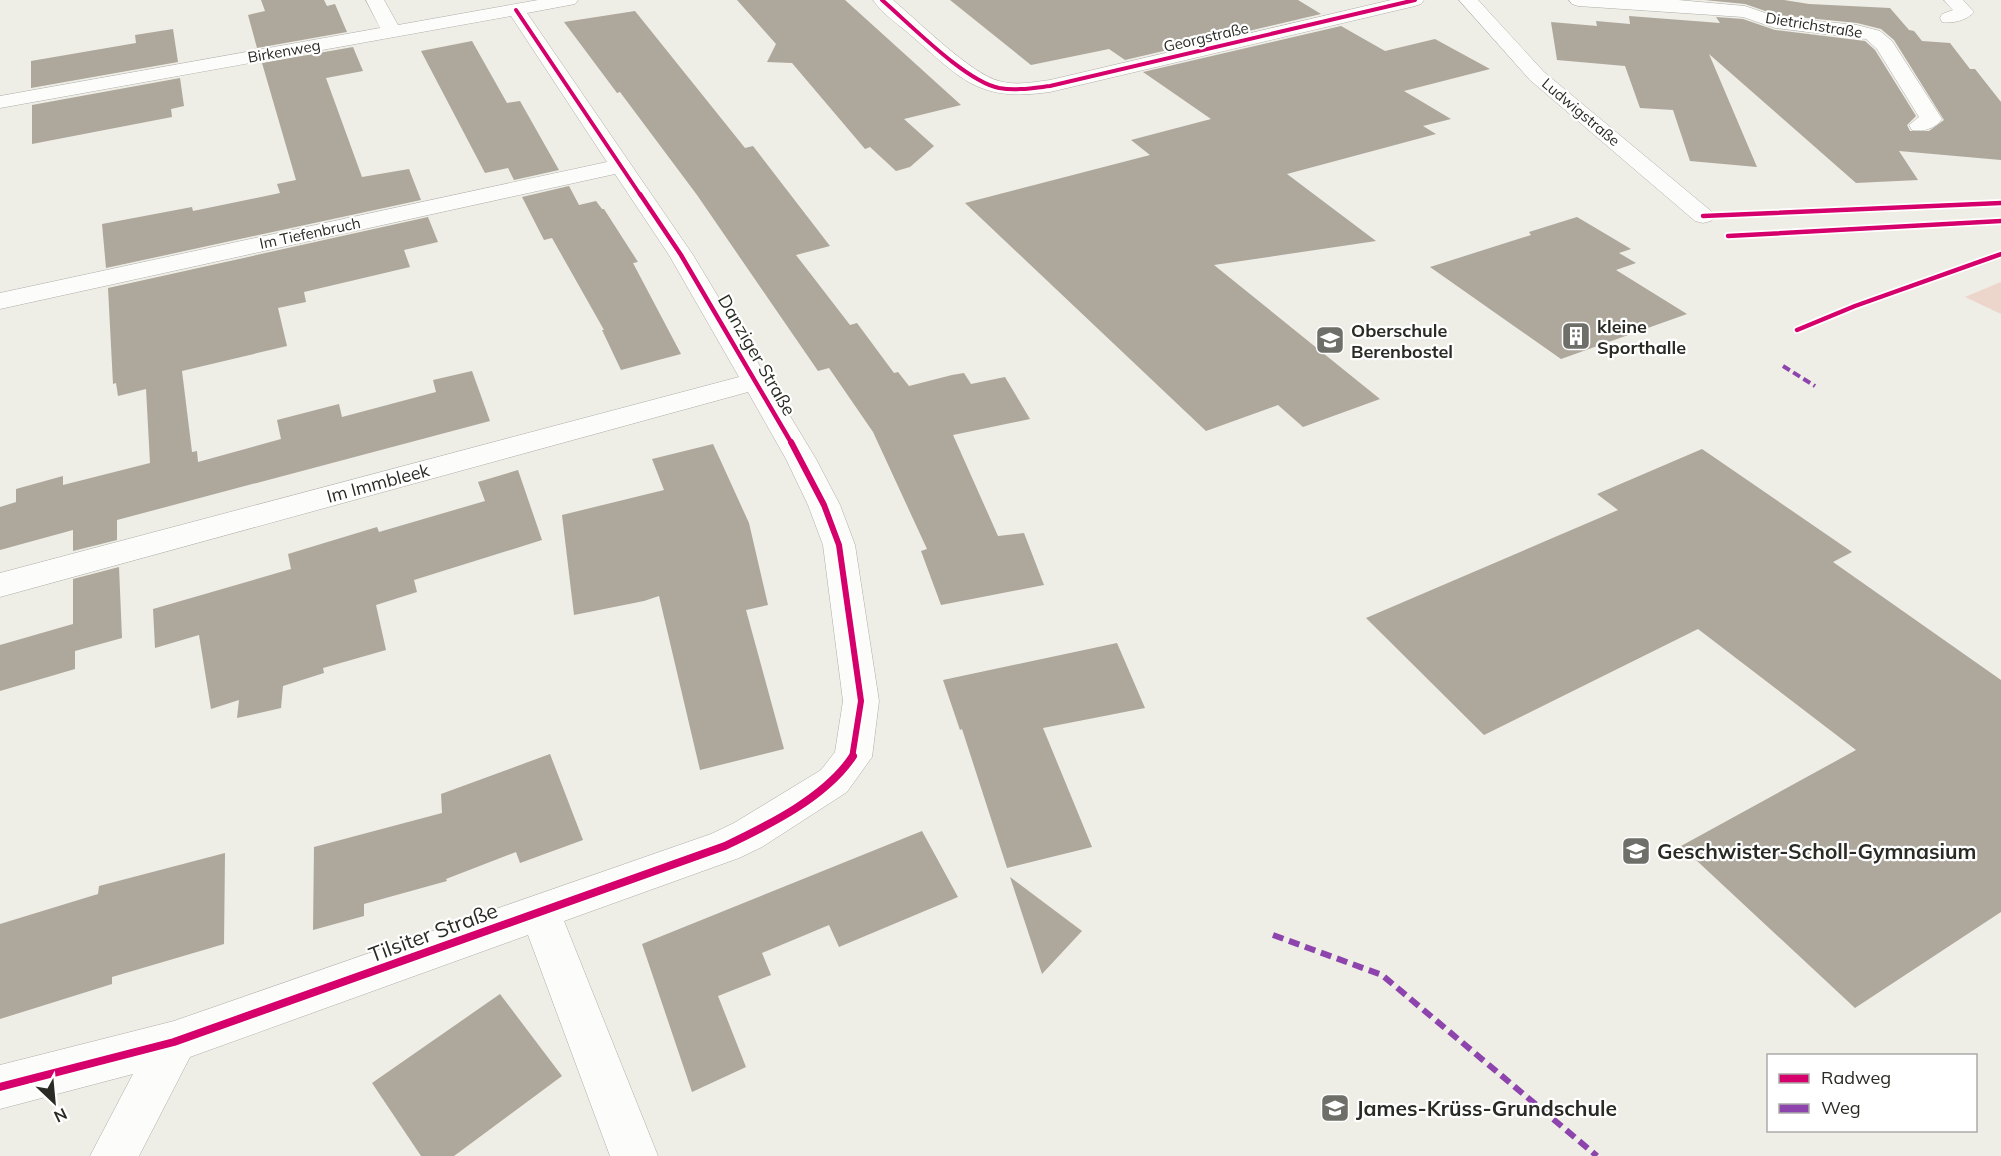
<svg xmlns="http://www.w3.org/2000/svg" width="2001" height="1156" font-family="Mulish,sans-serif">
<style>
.green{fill:#ecd6cc}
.building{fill:#aea79c}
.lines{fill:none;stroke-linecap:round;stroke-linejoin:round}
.minor-casing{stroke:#aeada8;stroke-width:1}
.minor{fill:#fcfcfb;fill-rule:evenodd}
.quiet-far1{stroke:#8e44ad;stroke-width:4;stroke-dasharray:8 4;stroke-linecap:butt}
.quiet{stroke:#8e44ad;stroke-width:6;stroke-dasharray:11 6;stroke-linecap:butt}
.cycleway-far3-casing{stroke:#fff;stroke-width:6}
.cycleway-far2-casing{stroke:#fff;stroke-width:8}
.cycleway-far1-casing{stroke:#fff;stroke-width:10}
.cycleway-casing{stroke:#fff;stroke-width:11}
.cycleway-far3{stroke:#d6006c;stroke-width:4}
.cycleway-far2{stroke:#d6006c;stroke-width:4.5}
.cycleway-far1{stroke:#d6006c;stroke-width:6}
.cycleway{stroke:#d6006c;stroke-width:8}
.labels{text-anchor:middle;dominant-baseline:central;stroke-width:4.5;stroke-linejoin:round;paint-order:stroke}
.far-street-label{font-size:15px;fill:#2b2b25;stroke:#fff}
.poi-label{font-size:18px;font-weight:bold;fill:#2b2b25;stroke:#fff;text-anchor:start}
.street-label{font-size:18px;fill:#2b2b25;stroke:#fff}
.near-poi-label{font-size:21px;font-weight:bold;fill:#2b2b25;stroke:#fff;text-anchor:start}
.near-street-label{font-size:21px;fill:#2b2b25;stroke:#fff}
</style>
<rect width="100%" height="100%" fill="#eeede6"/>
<path class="green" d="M2001,282V314L1965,297Z"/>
<g class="building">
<path d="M261,0H324L327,6L335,4L347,32L257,48L248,15L265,11Z"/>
<path d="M737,0H845L961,105L904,119L934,146L910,167L896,171L870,147L865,149L792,63L767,62L776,44Z"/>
<path d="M950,0H1298L1321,14L1125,60L1109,49L1031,65Z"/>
<path d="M1704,0H1784L1809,4L1890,8L1909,30L1914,31L1922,41L1950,43L1970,69H1975L2001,102V160L1899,151L1918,180L1856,183L1709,54L1757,167L1690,161L1673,110L1640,108L1625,66L1557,60L1551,22L1597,26L1596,21L1630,24L1629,16L1720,23L1716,17L1743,19L1775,30L1865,41L1875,50L1916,116L1907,125L1910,131H1929L1944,120L1894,40L1881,29L1857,23L1777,15L1745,4Z"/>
<path d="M635,11L745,148L753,146L830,246L796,255L850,325L857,323L894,373L898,372L909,386L952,375L964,373L971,384L1005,377L1030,419L953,435L998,536L1024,533L1044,585L941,605L921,551L927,549L873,432L829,368L818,371L697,195L620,92L617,93L564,22Z"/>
<path d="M1341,26L1385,51L1435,39L1490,69L1404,91L1451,119L1423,126L1436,134L1287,174L1376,241L1214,265L1380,399L1303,427L1278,405L1206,431L965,203L1150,155L1131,140L1211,119L1143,72Z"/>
<path d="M173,29L178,62L31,88V61L136,43L135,35Z"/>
<path d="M472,41L507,103L520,101L559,170L514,180L508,168L485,173L421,51Z"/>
<path d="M353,47L363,71L326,78L362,177L409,169L421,200L106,268L102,224L192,207L193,211L280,193L277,184L296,180L262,63Z"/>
<path d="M180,78L184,106L171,109L172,117L32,144V105Z"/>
<path d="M569,186L579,205L596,201L602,209H604L638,262L633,263L681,354L621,370L602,330H604L552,238L544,240L522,197Z"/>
<path d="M428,217L438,242L404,250L410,267L304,292L306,302L278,308L287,346L182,371L192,452L197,451L198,462L281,439L277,420L339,404L342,417L436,392L433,380L472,371L490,421L117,520V540L73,551V530L0,550V507L16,502V489L63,476V485L150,463L146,389L118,396L116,383L113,384L108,288Z"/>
<path d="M1577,217L1631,249L1619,253L1636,263L1616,270L1687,314L1561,359L1430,267L1531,235L1529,232Z"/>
<path d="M713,444L749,523L768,605L746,610L784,749L700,770L659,596L644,601L574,615L562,515L664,490L652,459Z"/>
<path d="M1702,449L1852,552L1833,562L2001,680V912L1855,1008L1681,846L1856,750L1698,629L1484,735L1366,618L1618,510L1597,494Z"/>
<path d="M518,470L542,540L414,580L417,592L376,605L386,650L323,668L324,673L283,686L281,708L237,718L239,700L211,709L199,635L155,648L153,609L291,569L288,554L377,527L379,532L485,501L478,482Z"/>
<path d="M119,567L122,638L75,651V669L0,691V645L73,624V579Z"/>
<path d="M1117,643L1145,708L1043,728L1092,847L1007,868L962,729L960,730L943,680Z"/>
<path d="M550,754L583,840L520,863L516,852L446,879L447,881L364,904V916L313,930L314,847L442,813L441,794Z"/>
<path d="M922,831L958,897L839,947L829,925L762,953L771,975L718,996L746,1067L692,1092L642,944Z"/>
<path d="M225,853L224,944L112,977V984L0,1019V924L98,894L99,886Z"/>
<path d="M1010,877L1082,931L1042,974Z"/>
<path d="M500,994L562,1076L454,1156H421L372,1083Z"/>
</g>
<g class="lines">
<g class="minor-casing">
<g id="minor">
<path d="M366,0H384L398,25L538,0H578L575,4L527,13L693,255L816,459L840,505L855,545L879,701L872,757L847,792L762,847L739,858L564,921L658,1156H610L528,935L190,1057L139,1156H90L133,1074L0,1109V1065L174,1021L711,834L734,823L821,770L835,752L843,701L823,545L808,505L786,459L748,392L0,597V573L739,377L669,255L615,174L0,309V293L607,162L511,16L0,108V96L380,28Z"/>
<path d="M873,0H893C918,21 971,74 999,81C1016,86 1034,82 1050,80L1391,0H1424L1421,4L1415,6L1050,92C980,102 963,81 914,38C901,26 883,15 873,0Z"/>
<path d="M1459,0H1478L1544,72L1711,211L1715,216L1711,221L1703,223L1695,221L1530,80Z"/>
<path d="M1569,0H1678L1745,6L1777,17L1857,25L1880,31L1892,41L1942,119C1935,129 1923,132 1912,130L1909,125L1919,117L1877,49L1866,39L1775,28L1743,17L1578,6L1572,4Z"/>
<path d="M1944,0H1963L1974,12C1968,20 1952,24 1942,22L1940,18L1942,14L1953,10Z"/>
</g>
</g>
<use href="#minor" class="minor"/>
<path class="quiet-far1" d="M1783,366L1815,386"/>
<path class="quiet" d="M1273,935L1382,975L1597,1156"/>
<g class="cycleway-far3-casing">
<g id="cycleway-far3">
<path d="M882,0C911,25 965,81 999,88C1016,91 1033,88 1050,86L1415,0"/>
<path d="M516,10L641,196"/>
</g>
</g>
<g class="cycleway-far2-casing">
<g id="cycleway-far2">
<path d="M640,194L681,255L792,444"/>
<path d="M1703,216L2001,203"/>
<path d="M1728,236L2001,221"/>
<path d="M1797,330L1855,306L2001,254"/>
</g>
</g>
<g class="cycleway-far1-casing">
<path id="cycleway-far1" d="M791,442L824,505L839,545L861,701L852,758"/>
</g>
<g class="cycleway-casing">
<path id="cycleway" d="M0,1087L174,1042L725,846C769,825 826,797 853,756"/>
</g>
<use href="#cycleway-far3" class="cycleway-far3"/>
<use href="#cycleway-far2" class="cycleway-far2"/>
<use href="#cycleway-far1" class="cycleway-far1"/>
<use href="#cycleway" class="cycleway"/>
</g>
<defs>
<g id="building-square" transform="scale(1.5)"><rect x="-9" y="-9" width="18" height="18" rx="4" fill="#6f6f69" stroke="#fff"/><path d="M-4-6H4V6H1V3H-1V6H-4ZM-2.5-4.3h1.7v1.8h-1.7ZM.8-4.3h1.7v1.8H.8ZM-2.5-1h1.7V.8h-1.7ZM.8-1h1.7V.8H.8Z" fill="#fff"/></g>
<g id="school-square" transform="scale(1.5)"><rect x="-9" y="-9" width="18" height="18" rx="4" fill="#6f6f69" stroke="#fff"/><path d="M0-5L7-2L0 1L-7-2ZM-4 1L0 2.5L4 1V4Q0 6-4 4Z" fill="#fff"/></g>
</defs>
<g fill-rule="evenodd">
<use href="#building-square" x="1576" y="336"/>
<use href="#school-square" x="1330" y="340"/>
<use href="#school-square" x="1636" y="851"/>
<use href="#school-square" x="1335" y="1108"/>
</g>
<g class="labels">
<g class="far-street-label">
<text transform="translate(1814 25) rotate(9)">Dietrichstraße</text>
<text transform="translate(1206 37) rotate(-13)">Georgstraße</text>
<text transform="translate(284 51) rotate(-10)">Birkenweg</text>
<text transform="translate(1581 112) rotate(40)">Ludwigstraße</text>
<text transform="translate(310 233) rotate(-12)">Im Tiefenbruch</text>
</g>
<g class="poi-label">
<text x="1597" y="326">kleine<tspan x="1597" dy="21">Sporthalle</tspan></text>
<text x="1351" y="330">Oberschule<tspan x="1351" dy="21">Berenbostel</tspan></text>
</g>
<g class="street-label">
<text transform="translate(757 355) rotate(60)">Danziger Straße</text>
<text transform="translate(378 483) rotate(-15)">Im Immbleek</text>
</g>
<g class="near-poi-label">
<text x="1657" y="851">Geschwister-Scholl-Gymnasium</text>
<text x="1356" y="1108">James-Krüss-Grundschule</text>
</g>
<g class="near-street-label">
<text transform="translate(433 932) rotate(-20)">Tilsiter Straße</text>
</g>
</g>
<rect x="1767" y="1054" width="210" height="78" fill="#ffffff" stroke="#aaaaa8" stroke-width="1.5"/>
<rect x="1779" y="1074" width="30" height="9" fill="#d6006c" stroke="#aaaaa8" stroke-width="1.5"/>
<text x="1821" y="1084" font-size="18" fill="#2b2b25">Radweg</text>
<rect x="1779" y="1104" width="30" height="9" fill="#8e44ad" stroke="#aaaaa8" stroke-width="1.5"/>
<text x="1821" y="1114" font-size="18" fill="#2b2b25">Weg</text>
<g transform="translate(54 1102) rotate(154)" stroke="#ffffff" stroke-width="4.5" paint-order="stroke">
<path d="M0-4.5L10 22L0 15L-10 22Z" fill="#2b2b25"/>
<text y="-9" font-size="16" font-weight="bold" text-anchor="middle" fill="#2b2b25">N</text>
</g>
</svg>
